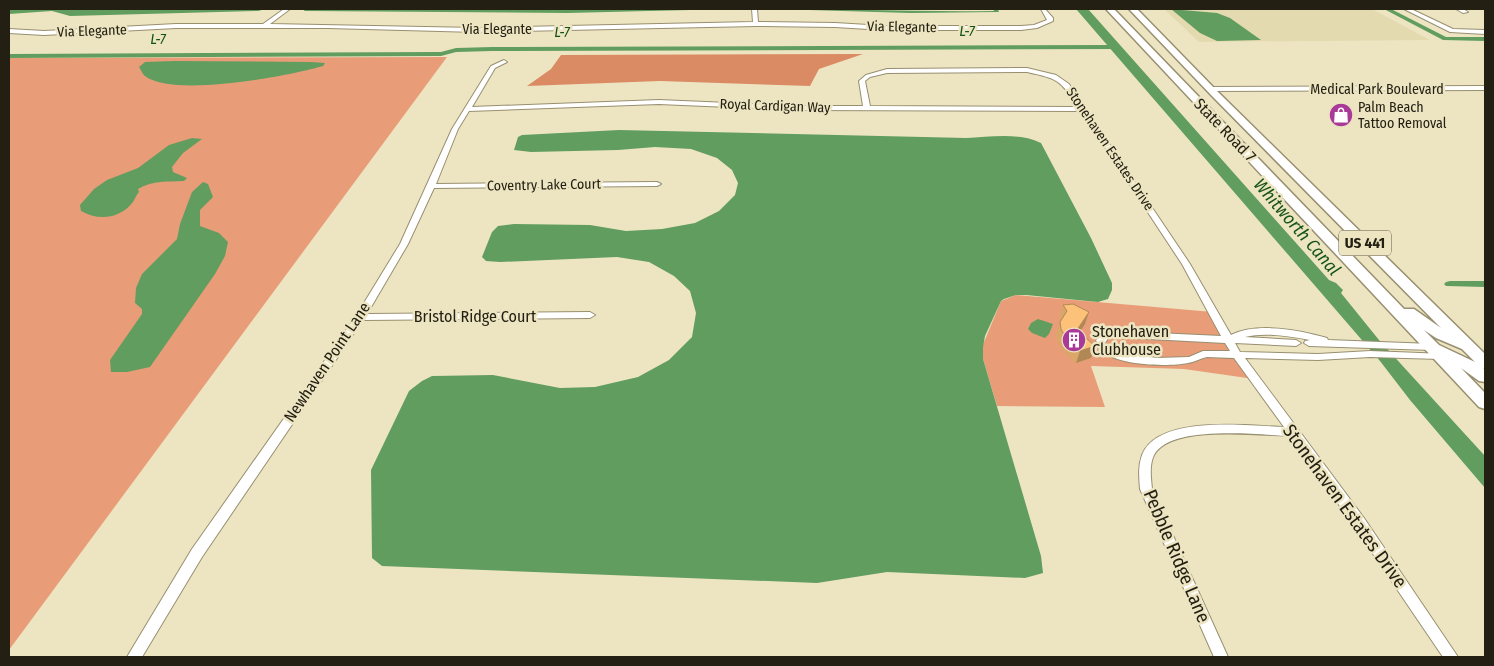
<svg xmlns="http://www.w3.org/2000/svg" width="1494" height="666" font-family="'Fira Sans Condensed',sans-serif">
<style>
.built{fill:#e4dab0}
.green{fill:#e89d78}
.forest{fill:#db8b63}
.water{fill:#619d5e}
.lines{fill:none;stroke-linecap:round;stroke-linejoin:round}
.canal{fill:#619d5e;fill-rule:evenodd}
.minor-casing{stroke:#988f70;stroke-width:2}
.primary-casing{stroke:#988f70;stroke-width:3}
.minor{fill:#fff;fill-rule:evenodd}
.primary{fill:#fff;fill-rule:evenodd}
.wall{fill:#daa769}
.shaded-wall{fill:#b18855}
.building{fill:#fdc27a;stroke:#b18855}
.labels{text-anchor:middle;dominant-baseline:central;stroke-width:5;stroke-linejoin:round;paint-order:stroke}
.far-street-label{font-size:14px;fill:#232013;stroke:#ede5c2}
.far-poi-label{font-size:14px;fill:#232013;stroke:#ede5c2;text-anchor:start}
.far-water-label{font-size:15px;font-style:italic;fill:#135315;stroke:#ede5c2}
.shield{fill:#ede5c2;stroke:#605b48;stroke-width:1}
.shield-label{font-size:15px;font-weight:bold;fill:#232013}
.street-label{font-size:16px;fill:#232013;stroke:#ede5c2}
.poi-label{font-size:16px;fill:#232013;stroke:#ede5c2;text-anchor:start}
.water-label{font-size:18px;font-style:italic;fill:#135315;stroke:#ede5c2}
.near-street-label{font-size:19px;fill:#232013;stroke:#ede5c2}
</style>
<rect width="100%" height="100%" fill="#ede5c2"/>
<path class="built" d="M1164,9H1372L1430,40L1199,42Z"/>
<g class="green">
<path d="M447,57L9,650V58Z"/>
<path d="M1016,295L1213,312L1254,379L1184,369L1091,366L1105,407L997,406L983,359L982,347L1001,301Z"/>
</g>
<path class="forest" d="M863,54L819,69L810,86L660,81L527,86L551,69L561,55Z"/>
<g class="water">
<path d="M9,9H266L258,11L70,16L52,11L9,14Z"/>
<path d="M305,9H732L567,13L307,11H304Z"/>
<path d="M775,9C849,9 920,12 994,11L993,9H998L999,12L910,13Z"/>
<path d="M1076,9H1088L1329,280L1336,283L1343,290L1341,293L1379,340L1485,456V488L1410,400L1380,361Z"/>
<path d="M1171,9L1217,13L1230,18L1261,40L1217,41L1200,33Z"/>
<path d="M174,61L311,62L325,63L323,66C289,76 173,98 145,76C143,75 141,70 139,67L145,62Z"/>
<path d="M619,130L966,138C990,137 1019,132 1041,143L1091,238L1112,283V290L1108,299L1098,302L1026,295H1016L1004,299L1001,301L985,336L983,347V359L1041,556L1043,573L1025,578L887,572L817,583L382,566L372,558L371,470L409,391L422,381L432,376L493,375L560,388L595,387L638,377L669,360L692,337L696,313L690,291L674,276L649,262L617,257L500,262L486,261L482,257L492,232L498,226L514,224L590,225L626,231L662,229L695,223L719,211L735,195L738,183L732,170L717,158L691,149L655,147L618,150L531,152L514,150L518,137L522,135Z"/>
<path d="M192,138L202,139L183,153L172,167L173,172L187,178L184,181C167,182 154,180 138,189L139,192C136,195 135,199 133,202C120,219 98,221 81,211L80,205L94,189L107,180L138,168L169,145Z"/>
<path d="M203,182L208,184L213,197L200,210V226L219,233L228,242L225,256L215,274L150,367L127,372H111L110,360L142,314V309L135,303L136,288L142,274L177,239L180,224L192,192Z"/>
<path d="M1038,319L1053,324L1049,334L1045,338L1032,333L1028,329L1031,323Z"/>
</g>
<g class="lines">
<g class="canal">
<path d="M1384,9H1391L1446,37H1485V41L1443,40Z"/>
<path d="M1116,45H1119V49L492,51L456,52L441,56L9,58V54L441,52L456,48L492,47Z"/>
<path d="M1450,281H1485V287L1446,286L1444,284L1446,282Z"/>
</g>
<g class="minor-casing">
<g id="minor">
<path d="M284,9H290L270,24L477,28L753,22L752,9H757L758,22L835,23L885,26H1021L1034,25L1047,20L1041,9H1045L1053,18V21L1037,28L1021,30H885L835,27L756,26L477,32L328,28H176L44,35L9,33V29L44,31L176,24H263Z"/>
<path d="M1404,9H1411L1453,29L1485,30V34L1450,32Z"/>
<path d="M1456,9H1463L1468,12L1463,13Z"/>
<path d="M504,60L507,62L495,68L472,107L659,100L802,106H863L859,81L866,75L887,69L1027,68L1056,75L1069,84L1190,264L1231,335C1257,322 1300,330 1327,338L1328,340L1432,344L1437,347L1432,350L1309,346L1304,343L1305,341L1310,340C1289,336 1265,332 1245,337L1296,340L1301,343L1296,346L1235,343L1240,352L1318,354L1370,351L1445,354L1446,356L1441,359L1370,357L1318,360L1245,358L1364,518L1458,657H1443L1354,526L1290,436C1259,435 1171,424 1154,455C1149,465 1151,478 1152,489L1228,657H1214L1140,489C1139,477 1138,466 1142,455C1158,414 1249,426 1284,427L1234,358C1225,358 1215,357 1207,357C1201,358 1195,362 1188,363C1167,367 1114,366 1099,348L1104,345L1123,353L1157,358L1189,357L1203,351H1230L1225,343L1112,337L1108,338L1105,343L1101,344L1096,341L1100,333L1112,331L1221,336L1182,264L1081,111L802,110L659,104L469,111L458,129L436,184L657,182L661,184L657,186L434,188L408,244L367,314L590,312L595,315L590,318L363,320L202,557L142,657H127L192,549L356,316L400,244L452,129L491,66ZM1027,72C1059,79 1060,80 1078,107L870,106L865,81L870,77L887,73Z"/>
<path d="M1485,86V90L1211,91L1208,89L1211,87Z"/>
</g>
</g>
<g class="primary-casing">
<path id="primary" d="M1106,9H1114L1404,309H1414L1441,328L1212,96L1129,9H1137L1218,92L1485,354V368H1483L1485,369V382L1479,381L1461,368L1485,393V409L1479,407ZM1424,330L1436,338L1462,349L1475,362L1439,345Z"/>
</g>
<use href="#minor" class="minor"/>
<use href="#primary" class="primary"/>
</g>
<path class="wall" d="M1063,305L1085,324L1080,332L1091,358L1076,363L1064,352L1057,341L1056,334L1061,320L1059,317Z"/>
<g class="shaded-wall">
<path d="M1089,312L1085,324L1073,342L1077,330Z"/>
<path d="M1095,346L1091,358L1076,363L1080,351Z"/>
</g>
<path class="building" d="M1073,304L1089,312L1077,330L1095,346L1080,351L1067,340L1061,329L1060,322L1067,311L1063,305Z"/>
<defs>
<g id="shop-disc" transform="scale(1.25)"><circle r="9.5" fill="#a93a97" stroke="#ede5c2"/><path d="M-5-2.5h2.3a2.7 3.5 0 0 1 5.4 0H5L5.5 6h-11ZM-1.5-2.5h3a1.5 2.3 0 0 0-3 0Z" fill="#fff"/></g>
<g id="building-disc" transform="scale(1.25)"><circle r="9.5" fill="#a93a97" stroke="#ede5c2"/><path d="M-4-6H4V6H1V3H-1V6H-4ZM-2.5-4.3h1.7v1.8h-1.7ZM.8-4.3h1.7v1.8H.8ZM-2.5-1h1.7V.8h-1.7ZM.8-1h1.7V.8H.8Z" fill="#fff"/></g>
</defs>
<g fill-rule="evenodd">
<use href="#shop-disc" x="1341" y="115"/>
<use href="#building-disc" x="1074" y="340"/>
</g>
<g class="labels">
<g class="far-street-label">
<text transform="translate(902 27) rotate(1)">Via Elegante</text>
<text x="497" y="29">Via Elegante</text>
<text transform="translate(92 31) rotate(-2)">Via Elegante</text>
<text x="1377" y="89">Medical Park Boulevard</text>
<text transform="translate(775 106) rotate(2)">Royal Cardigan Way</text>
<text transform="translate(1110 149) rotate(56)">Stonehaven Estates Drive</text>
<text transform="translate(544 185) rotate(-1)">Coventry Lake Court</text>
</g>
<g class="far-poi-label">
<text x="1358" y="107">Palm Beach<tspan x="1358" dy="16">Tattoo Removal</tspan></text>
</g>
<g class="far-water-label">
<text x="967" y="31">L-7</text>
<text x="562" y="32">L-7</text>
<text x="158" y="39">L-7</text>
</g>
<rect class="shield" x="1339" y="230.5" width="52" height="25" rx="4"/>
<g class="shield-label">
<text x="1365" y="243">US 441</text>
</g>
<g class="street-label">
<text transform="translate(1225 130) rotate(46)">State Road 7</text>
<text x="475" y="316">Bristol Ridge Court</text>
<text transform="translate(327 362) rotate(-56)">Newhaven Point Lane</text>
</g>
<g class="poi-label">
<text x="1092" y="331">Stonehaven<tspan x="1092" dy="18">Clubhouse</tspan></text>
</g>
<g class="water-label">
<text transform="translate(1297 227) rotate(49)">Whitworth Canal</text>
</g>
<g class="near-street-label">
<text transform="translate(1345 506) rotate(54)">Stonehaven Estates Drive</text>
<text transform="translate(1177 556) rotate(67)">Pebble Ridge Lane</text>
</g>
</g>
<rect width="1494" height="666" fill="none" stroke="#232013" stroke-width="20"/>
</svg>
